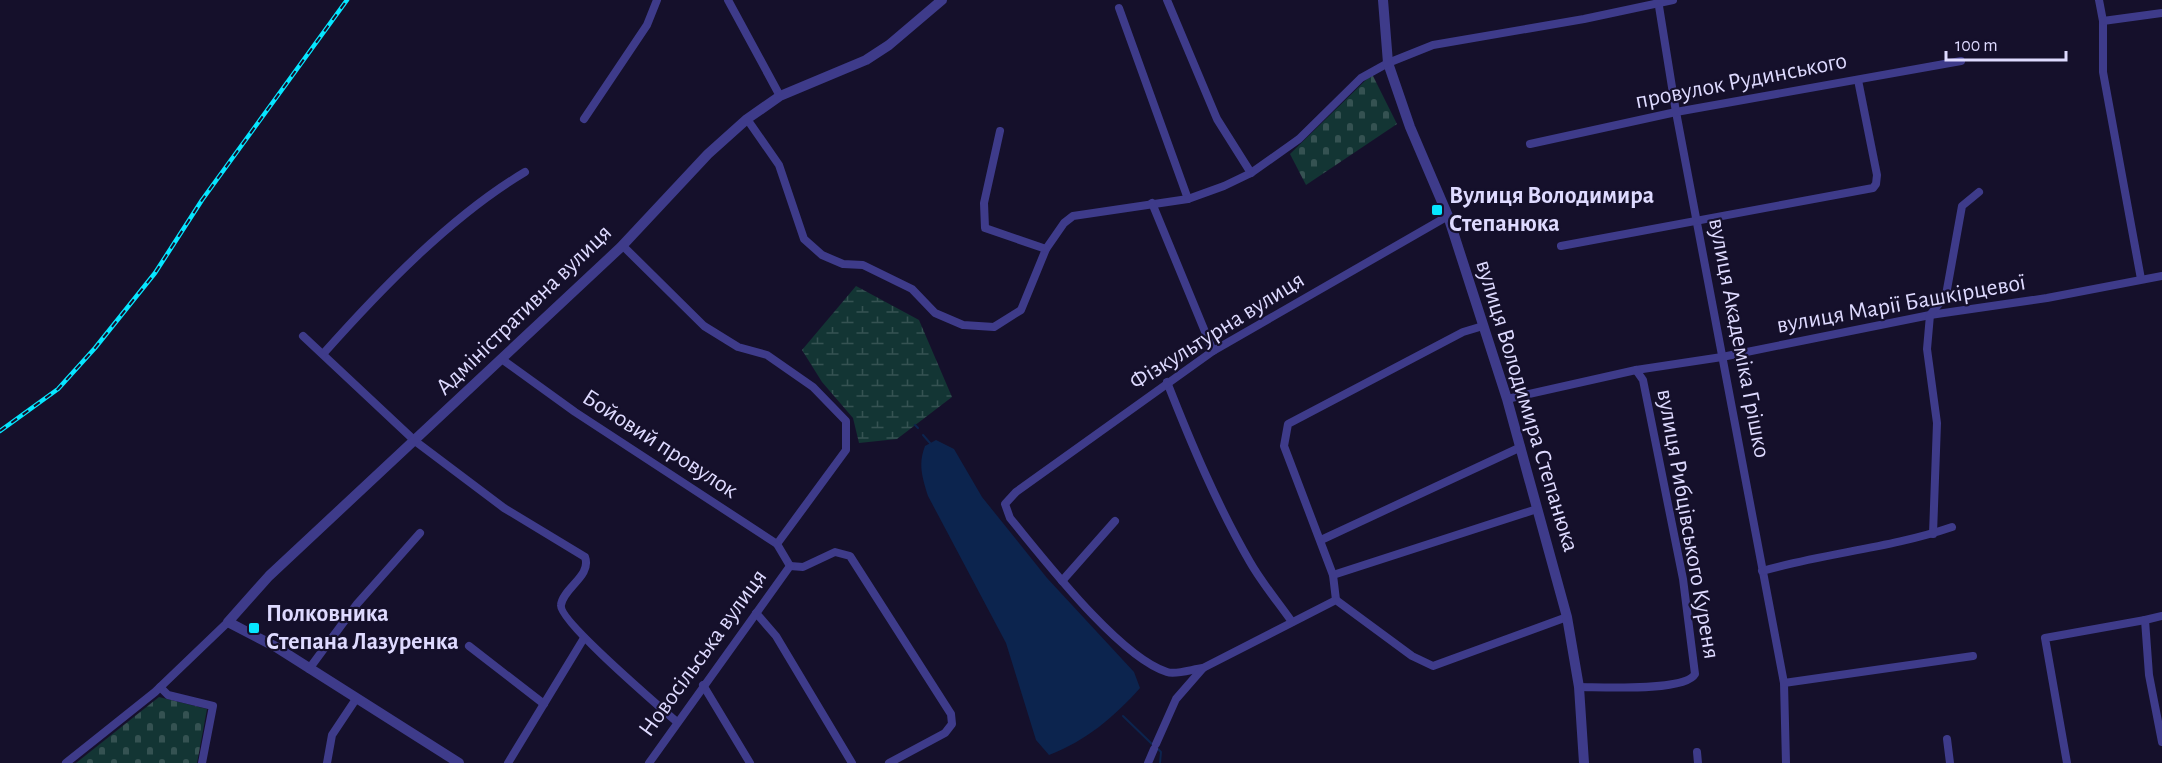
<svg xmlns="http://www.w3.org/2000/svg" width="2162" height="763" font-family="'Alegreya Sans',sans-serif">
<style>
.wetland{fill:url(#wetland-marsh)}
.cemetery{fill:url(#cemetery-stones)}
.water{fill:#0c244e}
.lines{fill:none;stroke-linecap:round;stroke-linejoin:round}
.stream{stroke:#0c244e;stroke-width:2}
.minor{stroke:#3e3b8a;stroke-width:8}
.tertiary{stroke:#3e3b8a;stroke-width:10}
.rail-casing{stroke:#06e6ff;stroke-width:4.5}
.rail{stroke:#15102b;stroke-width:2;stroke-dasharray:7;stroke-linecap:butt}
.poi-dot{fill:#06e6ff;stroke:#15102b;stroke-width:2}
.labels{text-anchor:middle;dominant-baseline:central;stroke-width:4.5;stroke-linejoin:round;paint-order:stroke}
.street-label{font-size:24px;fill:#dedaff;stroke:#15102b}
.poi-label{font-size:24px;font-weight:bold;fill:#dedaff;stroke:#15102b;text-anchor:start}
</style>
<defs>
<pattern id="wetland-marsh" width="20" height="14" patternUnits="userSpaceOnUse" patternTransform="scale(1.5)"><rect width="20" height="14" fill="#133534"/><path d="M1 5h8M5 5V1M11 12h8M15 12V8" fill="none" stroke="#355252"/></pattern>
<pattern id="cemetery-stones" width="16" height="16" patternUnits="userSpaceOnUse" patternTransform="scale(1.5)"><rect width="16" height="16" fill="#133534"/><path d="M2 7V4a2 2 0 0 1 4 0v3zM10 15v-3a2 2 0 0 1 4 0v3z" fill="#355252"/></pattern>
</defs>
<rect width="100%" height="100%" fill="#15102b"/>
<path class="wetland" d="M856,286L919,320L952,397L897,439L859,443L853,418L822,382L802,350Z"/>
<g class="cemetery">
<path d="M1372,74L1397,124L1306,185L1290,154Z"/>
<path d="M159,697L207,709L197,763H76Z"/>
</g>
<path class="water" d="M936,440L954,449L982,497L1047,578L1134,672L1140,688C1114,717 1086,741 1049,755L1036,740L1006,643L928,496C922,477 918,464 925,446Z"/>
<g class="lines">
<g class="stream">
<path d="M915,425L918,428"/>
<path d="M923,435L930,443"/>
<path d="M1123,716L1153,745"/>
<path d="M1158,749L1161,752L1160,763"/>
</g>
<g class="minor">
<path d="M728,0L780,96"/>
<path d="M1167,0L1217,119L1251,173"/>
<path d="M1658,0L1676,112L1784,683L1786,763"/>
<path d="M2099,0L2103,21V72L2141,279"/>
<path d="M1119,8L1188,199"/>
<path d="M2103,21L2162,13"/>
<path d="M584,119L647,25L657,0"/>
<path d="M747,119L779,165L804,239L822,255L843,264L863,265L912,289L935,313L963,325L994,327L1021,310L1046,249L1064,223L1073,216L1188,199L1224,186L1251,173L1299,139L1361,78L1388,63L1433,45L1584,19L1673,0"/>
<path d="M1000,131L984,203L985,228L1046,249"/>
<path d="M1530,144L1676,112L1961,61"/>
<path d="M1152,203L1213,351"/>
<path d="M622,245L704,326L738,347L767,355L813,387L846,421V450L777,544"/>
<path d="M1561,246L1873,188L1876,184L1877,175L1858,80"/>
<path d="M303,336L415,441L504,508L585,557C592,576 563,588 561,605C558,620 660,707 677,722"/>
<path d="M323,354C380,290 451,216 525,172"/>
<path d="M503,360L575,412L777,544L790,566"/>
<path d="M1167,382C1191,443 1217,505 1250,562C1262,583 1278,602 1292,622"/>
<path d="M1507,399L1636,370L1722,357L1930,315L2047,298L2162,276"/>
<path d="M1933,534L1937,423L1927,349L1930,315L1946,295L1962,206L1979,192"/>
<path d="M1321,540L1521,447"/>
<path d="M790,566L803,567L835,552L850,556L951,714L952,724L945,733L889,763"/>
<path d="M1762,571C1825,553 1891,548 1952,527"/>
<path d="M1333,575L1537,509"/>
<path d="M1062,581L1115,521"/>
<path d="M1336,600L1333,575L1284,446L1288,424L1463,332L1483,326"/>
<path d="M756,613L776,636L852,763"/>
<path d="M2162,616L2145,620L2149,675L2162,742"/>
<path d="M469,646L544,704"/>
<path d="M1203,668C1193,669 1176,675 1167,672C1119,657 1043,558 1010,518L1005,504L1016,492L1213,351L1448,216"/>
<path d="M309,669L357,604L420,533"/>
<path d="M1784,683L1973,656"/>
<path d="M703,685L750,763"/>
<path d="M160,687L168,695L213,706L202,763"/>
<path d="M1579,687C1601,687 1685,692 1695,674L1683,579L1643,380L1636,370"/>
<path d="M1947,739L1950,763"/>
<path d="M1156,744L1176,699L1203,668L1336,600L1412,656L1433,666L1567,617"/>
<path d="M1697,752L1698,763"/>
<path d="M66,763L155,692L228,622"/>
<path d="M327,763L332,735L356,699"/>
<path d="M508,763L584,638"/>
<path d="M649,763L790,566"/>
<path d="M1148,763L1154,749"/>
<path d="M2067,763L2045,638L2145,620"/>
</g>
<g class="tertiary">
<path d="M1383,0L1388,63L1410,127L1448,216L1507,399L1567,617L1579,687L1584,763"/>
<path d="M459,763L276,647L228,622L269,576L621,247L708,154L747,119L780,96L866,60L889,45L942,0"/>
</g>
<g class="rail-casing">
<path id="rail" d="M0,431L58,389L95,348L155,273L202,200L347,0"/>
</g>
<use href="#rail" class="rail"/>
</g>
<g class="poi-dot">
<rect x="1431" y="204" width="12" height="12" rx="3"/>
<rect x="248" y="622" width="12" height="12" rx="3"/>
</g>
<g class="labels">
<g class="street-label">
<text transform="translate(1741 81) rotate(-11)">провулок Рудинського</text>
<text transform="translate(1901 304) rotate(-10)">вулиця Марії Башкірцевої</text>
<text transform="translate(524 310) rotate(-44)">Адміністративна вулиця</text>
<text transform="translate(1217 331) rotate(-32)">Фізкультурна вулиця</text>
<text transform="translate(1739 338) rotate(79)">вулиця Академіка Грішко</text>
<text transform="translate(1527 406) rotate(73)">вулиця Володимира Степанюка</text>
<text transform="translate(660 444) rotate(33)">Бойовий провулок</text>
<text transform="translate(1688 524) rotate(80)">вулиця Рибцівського Куреня</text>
<text transform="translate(703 653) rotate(-54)">Новосільська вулиця</text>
</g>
<g class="poi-label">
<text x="1449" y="196">Вулиця Володимира<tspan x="1449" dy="28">Степанюка</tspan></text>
<text x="266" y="614">Полковника<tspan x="266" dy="28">Степана Лазуренка</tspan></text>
</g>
</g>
<path d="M1946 51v9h120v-9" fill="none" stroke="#dedaff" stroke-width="3"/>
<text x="1955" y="51" font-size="18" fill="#dedaff" stroke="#15102b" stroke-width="4.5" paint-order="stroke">100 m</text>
</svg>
